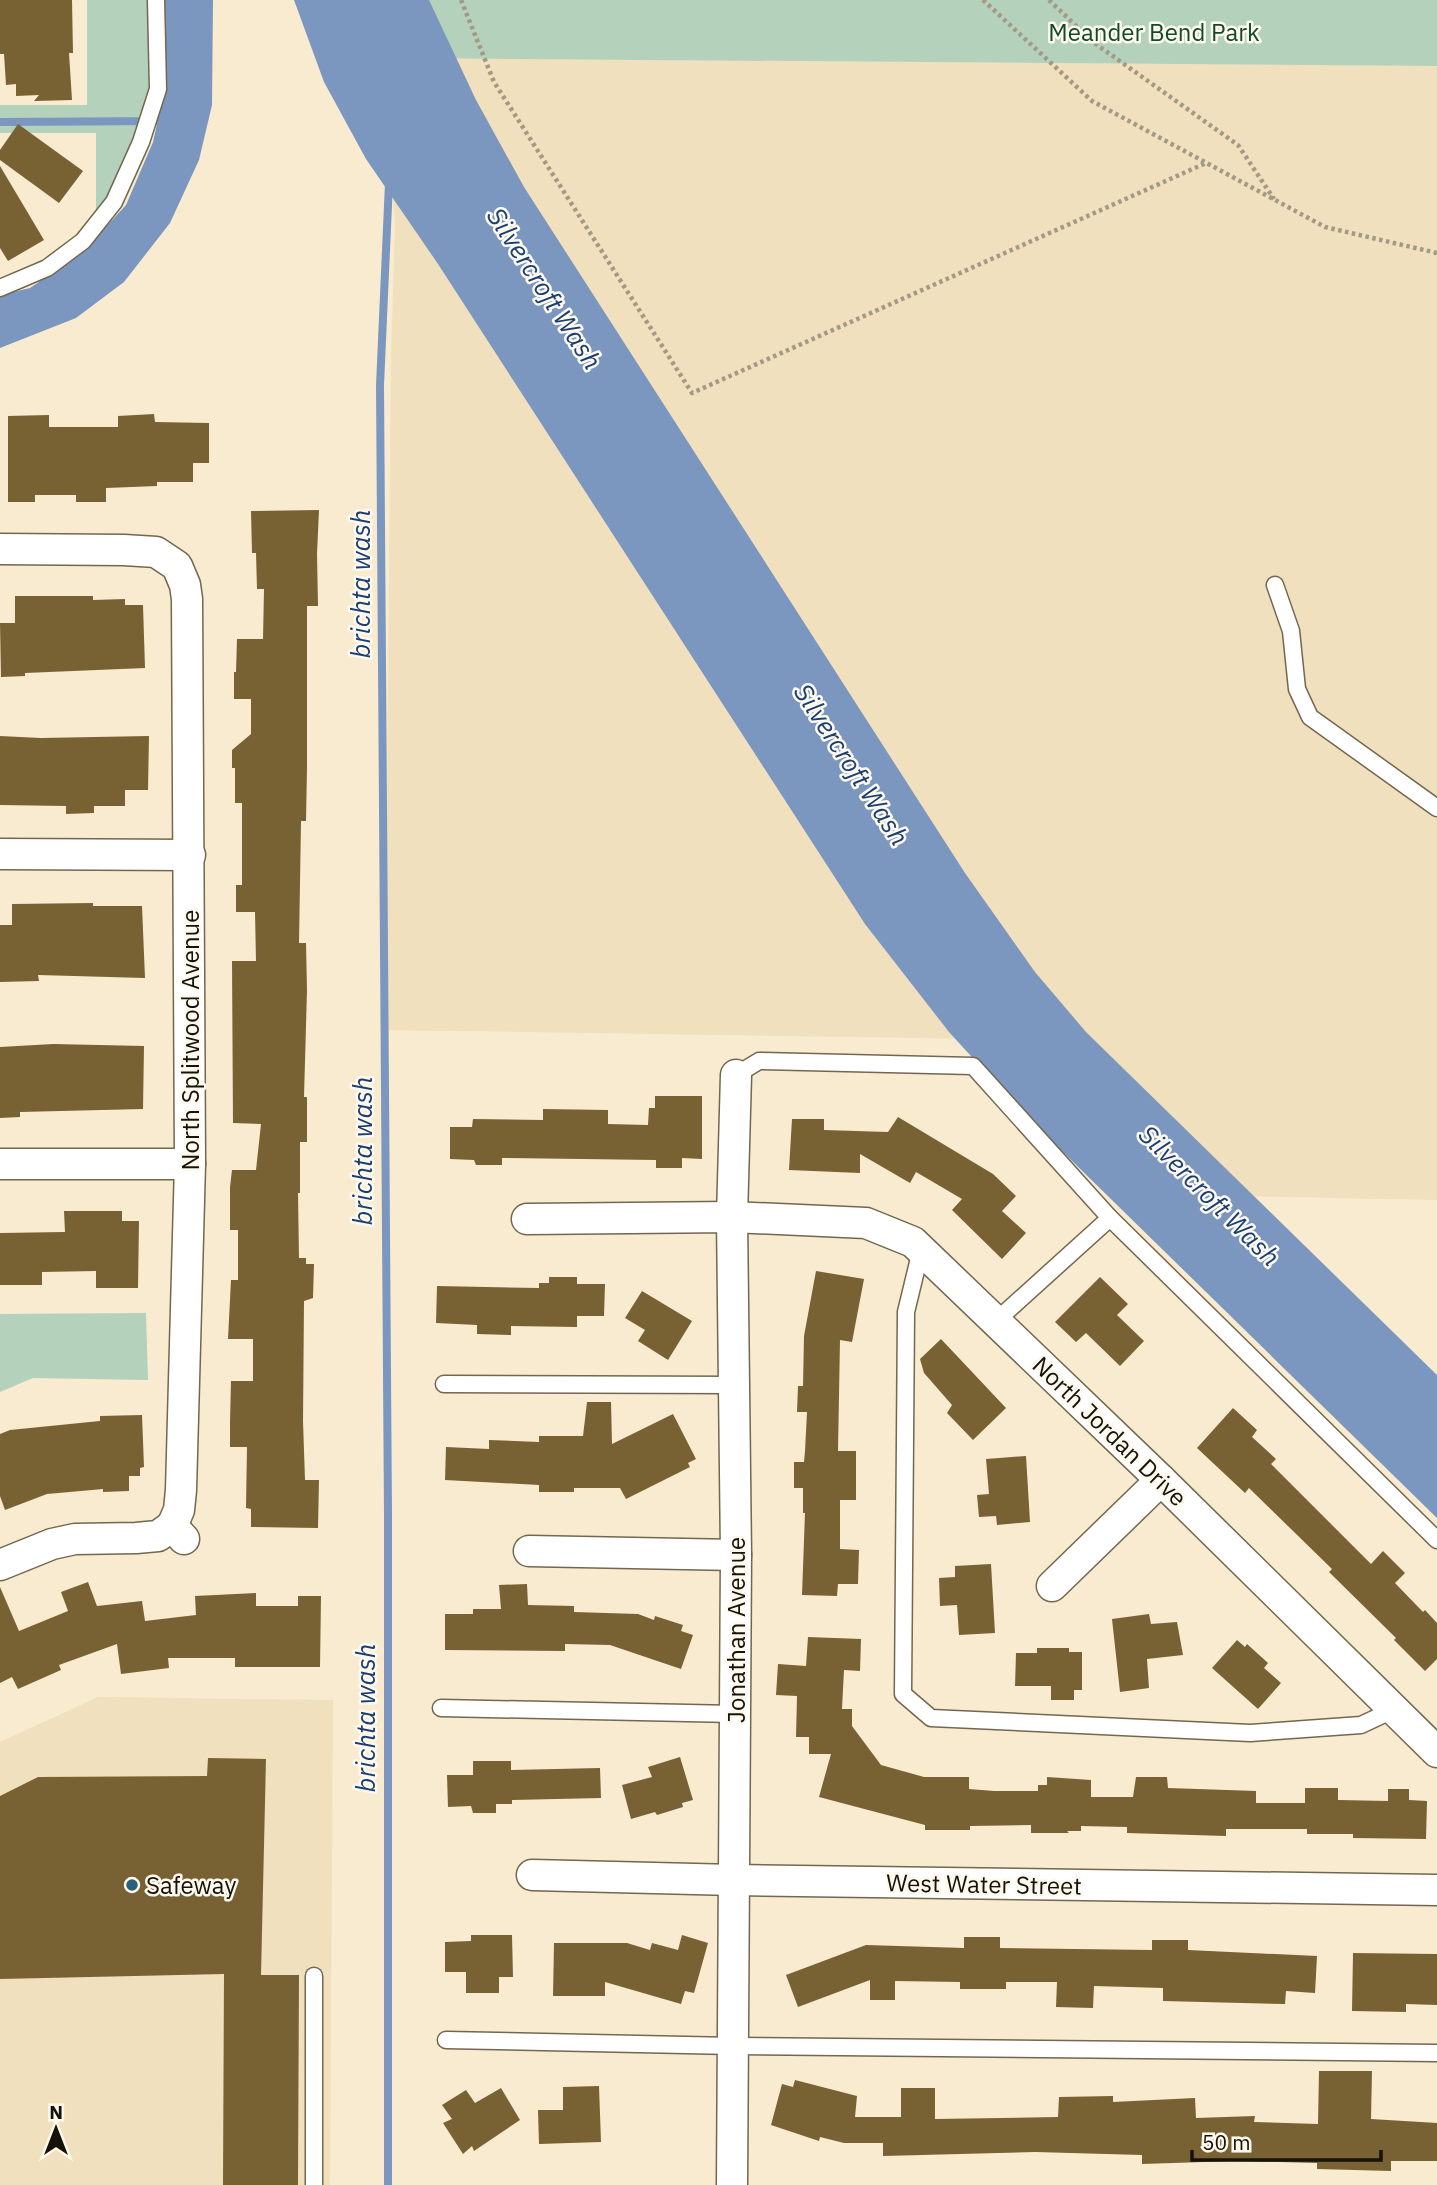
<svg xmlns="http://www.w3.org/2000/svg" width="1437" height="2185" font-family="'IBM Plex Sans',sans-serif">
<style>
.built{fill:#f1e0bd}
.green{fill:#b4d1bc}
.water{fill:#7b97c0}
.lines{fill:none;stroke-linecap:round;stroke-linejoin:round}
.stream{stroke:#7b97c0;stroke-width:8}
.building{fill:#786234}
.service-casing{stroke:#72674f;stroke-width:19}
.minor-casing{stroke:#72674f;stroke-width:33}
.path{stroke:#a39984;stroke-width:4.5;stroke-dasharray:3.5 3.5;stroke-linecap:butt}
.service{stroke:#fff;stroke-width:16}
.minor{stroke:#fff;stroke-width:30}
.poi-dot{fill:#2c617d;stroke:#fef9ee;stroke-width:2.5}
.labels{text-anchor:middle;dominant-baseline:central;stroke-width:5;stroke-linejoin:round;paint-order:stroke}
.park-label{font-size:24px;fill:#114929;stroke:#fef9ee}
.street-label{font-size:24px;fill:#171208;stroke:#fef9ee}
.poi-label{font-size:24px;fill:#171208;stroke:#fef9ee;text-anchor:start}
.water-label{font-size:26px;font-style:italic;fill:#193e72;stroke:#fef9ee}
</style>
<rect width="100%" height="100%" fill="#f8ebcf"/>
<g class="built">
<path d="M385,58L1437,66V1200L1130,1194L986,1039L385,1030L391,355L395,225Z"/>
<path d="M98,1697L333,1700L330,2185H0V1742Z"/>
</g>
<g class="green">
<path d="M87,0H156V94L144,147L96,219V133H0V105H87Z"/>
<path d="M385,0H1437V66L385,58Z"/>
<path d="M146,1313L148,1380L33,1378L0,1392V1314Z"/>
</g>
<g class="water">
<path d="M162,0H213L212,105L199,160L170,223L124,282L76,318L0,348V295L30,288L81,254L126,205L153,142L162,101Z"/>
<path d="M294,0H429L476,100L524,187L965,873L1035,972L1086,1032L1437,1375V1518L1023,1113L949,1032L865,924L438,264L366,159L324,82Z"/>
</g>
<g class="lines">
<g class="stream">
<path d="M0,122L169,121"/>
<path d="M388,2185V1513L380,385L389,183"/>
</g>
</g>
<g class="building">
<path d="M0,0H72L73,53H69L72,100L34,101L39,95L16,96V84L6,85L4,54H0Z"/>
<path d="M18,124L83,171L59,203L0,160V150Z"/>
<path d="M0,166L44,240L8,261L0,248Z"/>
<path d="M154,414L155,422L209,423V463H193V482H157V486L106,488V502H76V495H35V502H8V416L49,415V427H118V416Z"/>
<path d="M319,510L317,554L318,606H307V768L306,821H301L299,943H306L307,990L304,1097H307V1142H300V1193H298L299,1258H306V1264H314L313,1298L304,1301L303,1421L305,1480H319L318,1528L251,1527V1509L246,1508L247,1447H230V1422L231,1381H253V1339H228L231,1280H238V1230H230V1187L232,1170H256L261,1124L233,1123L232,961H256L255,912H236V885H242V803H235V768H232V750L251,734V699H234V672H236L237,639H263L264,589H257L256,553H252L251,511Z"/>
<path d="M15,596H93V600L125,599V605H143L145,668L25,673V676L1,677L0,623H15Z"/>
<path d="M0,736L41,738L149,736L148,790H125V806H94V813L66,814V806L0,805Z"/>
<path d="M93,903V906H142L145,978L38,975L39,981L0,982V925H12V904Z"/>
<path d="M53,1044L144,1046L143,1109L20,1112V1117L0,1118V1047Z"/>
<path d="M655,1096H702V1159L682,1158V1168H656V1160L502,1158V1165H476L474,1160L450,1159V1127H472L473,1119L543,1120V1109L608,1110V1124L648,1125L649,1108H655Z"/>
<path d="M898,1117L993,1174L1016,1196L1002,1211L1026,1233L1002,1259L952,1210L962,1199L916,1172L910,1183L860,1154V1173L789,1170L792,1119H824V1130L888,1132Z"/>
<path d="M64,1211H122V1221H139L138,1288H96V1271L42,1272V1285H0V1233L65,1232Z"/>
<path d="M816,1271L864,1279L852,1342L840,1340L838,1451H856V1500H840V1549L859,1550L858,1584H838L837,1596L802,1595L805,1513H803V1488H794V1462H804L805,1451L807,1412H797L798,1386H803L804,1336Z"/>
<path d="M549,1277H577V1284H605L604,1316H577V1327L511,1326V1335L477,1334V1325L436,1323L437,1286L539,1288V1283H549Z"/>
<path d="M1100,1277L1128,1304L1117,1315L1144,1341L1120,1366L1086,1333L1076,1342L1055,1322Z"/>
<path d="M642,1291L692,1321L668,1360L638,1341L645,1330L625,1318Z"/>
<path d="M941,1339L1006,1408L973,1440L947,1413L952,1405L924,1373L920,1359Z"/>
<path d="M587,1402H611L612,1444L673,1414L696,1459L688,1463L690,1467L626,1499L620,1488H574V1492H539V1485L445,1480L446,1447L489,1449V1440L539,1442V1436H583Z"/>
<path d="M1233,1408L1257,1430L1252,1437L1276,1459L1271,1464L1371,1564L1383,1551L1405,1573L1395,1583L1423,1612L1425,1610L1437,1623V1659L1425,1671L1394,1640L1396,1638L1329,1572L1332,1569L1249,1488L1245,1493L1197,1448Z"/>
<path d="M142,1415L144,1467L140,1468V1476H129V1491L103,1492V1489L47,1494L5,1510L0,1496V1434L10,1430L100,1421V1416Z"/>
<path d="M1026,1456L1030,1522L997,1525L996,1516L979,1517L977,1495L989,1494L986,1459Z"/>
<path d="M991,1564L995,1633L959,1635L957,1605L940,1606L939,1578L955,1577V1566Z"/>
<path d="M88,1582L97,1606L142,1601L145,1621L196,1615L195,1596L256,1593V1606H298V1596H321L320,1667H235V1658H168L169,1668L121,1674L117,1644L59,1665L61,1670L18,1689L12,1677L0,1683V1587L19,1631L68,1611L61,1592Z"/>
<path d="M527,1584L528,1605L574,1606V1612L638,1614L654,1620L655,1616L683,1625L681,1631L693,1635L681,1669L610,1645L565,1644V1651L445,1650V1614H473V1609H501L499,1585Z"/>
<path d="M1149,1614L1151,1624L1177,1622L1183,1655L1147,1659L1149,1688L1120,1692L1112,1619Z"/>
<path d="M808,1637L861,1639L860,1671L844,1670L842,1709H852V1726L881,1765L924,1777H969V1789L994,1791H1038V1785H1047V1777L1091,1780V1797H1133L1136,1777H1167L1168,1788L1256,1791V1803H1305V1788H1338V1800L1388,1801V1789H1409V1800L1427,1801L1426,1839L1353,1838V1834H1307V1829H1226V1836L1127,1833V1827L1081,1826V1831H1067L1069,1833H1031V1825L970,1826V1830H925V1825L819,1797L831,1754H809V1737H796L797,1696L776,1695L778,1664L806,1666Z"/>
<path d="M1237,1640L1245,1647L1247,1644L1268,1663L1264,1668L1281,1683L1258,1709L1212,1668Z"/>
<path d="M1037,1648H1069V1652H1082V1690H1074V1700H1051V1686H1015L1016,1653H1037Z"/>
<path d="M680,1757L693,1800L682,1803L683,1807L657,1815L655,1812L631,1819L622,1785L652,1777L648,1767Z"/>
<path d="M208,1758L266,1759L261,1975H299L298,2185H223L224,1974L0,1979V1796L38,1777L207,1776Z"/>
<path d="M473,1761H511V1770L600,1768L601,1798L512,1800V1804H496V1813H473L471,1806L448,1807L447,1775H473Z"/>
<path d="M471,1935H512L513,1977H499V1993H466V1972H445V1942L471,1941Z"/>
<path d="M682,1935L708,1943L694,1993L685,1991L681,2004L605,1982V1996H553L554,1943H627L650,1950L652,1943L678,1950Z"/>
<path d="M964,1937H1000V1948L1152,1950V1940H1188V1950L1317,1956L1315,1993L1286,1991L1285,2004L1163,2001V1988L1094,1986L1093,2008L1056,2007L1057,1982H1006V1989H960V1982L895,1981V2000H870V1980L798,2007L786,1975L866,1945L964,1948Z"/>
<path d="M1353,1953L1437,1954V2005L1406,2004V2012L1352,2011Z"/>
<path d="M1319,2071H1372L1371,2119L1437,2123V2161H1391V2171L1317,2169V2163L1234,2161L1142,2164V2155L1035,2152L883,2156V2143H844L820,2137L819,2141L771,2125L782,2084L793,2087L795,2080L857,2096L855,2117H901V2088H935V2119L1058,2117L1059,2097L1113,2096V2102L1195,2098L1196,2118L1255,2116L1254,2122L1318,2124Z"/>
<path d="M599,2086L601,2142L539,2144L538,2110H563V2087Z"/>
<path d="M501,2088L520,2120L474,2151L472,2146L463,2154L443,2123L452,2119L442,2105L466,2090L475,2103Z"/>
</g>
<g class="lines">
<g class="service-casing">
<g id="service">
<path d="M0,288L47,268L83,241L114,202L141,142L158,89L156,0"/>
<path d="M1275,585L1291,631L1297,689L1310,717L1437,808"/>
<path d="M736,1075L759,1061L973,1066L1110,1218"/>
<path d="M921,1250L906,1312L903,1694L931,1718L1250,1733L1361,1725L1395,1709"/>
<path d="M996,1321L1110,1218L1437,1540"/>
<path d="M444,1384L734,1385"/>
<path d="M441,1708L735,1714"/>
<path d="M314,1976V2185"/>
<path d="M446,2040L733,2046L1437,2053"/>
</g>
</g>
<g class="minor-casing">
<g id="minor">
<path d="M0,549L124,550L156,552L177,566L185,585L187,599L190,1164L181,1490L179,1510L172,1526"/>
<path d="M0,854L190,855"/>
<path d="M0,1164H190"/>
<path d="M527,1219L732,1217L866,1223L913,1242L1161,1480L1437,1752"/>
<path d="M529,1551L736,1555"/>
<path d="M0,1565L52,1544L75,1539L136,1538L158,1536L172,1526L184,1539"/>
<path d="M1052,1586L1161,1480"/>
<path d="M532,1875L735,1880L1437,1890"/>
<path d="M732,2185L736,1555L732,1217L736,1075"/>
</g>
</g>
<g class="path">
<path d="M461,0L494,82L692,393L1206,163"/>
<path d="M983,0L1092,101L1325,227L1437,253"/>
<path d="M1049,0L1093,42L1238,145L1274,199"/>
</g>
<use href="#service" class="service"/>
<use href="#minor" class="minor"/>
</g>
<circle class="poi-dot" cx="132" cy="1885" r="7"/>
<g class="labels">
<g class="park-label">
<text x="1154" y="32">Meander Bend Park</text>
</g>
<g class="street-label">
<text transform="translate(190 1040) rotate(-90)">North Splitwood Avenue</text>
<text transform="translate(1110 1431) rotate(44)">North Jordan Drive</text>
<text transform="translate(736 1630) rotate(-90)">Jonathan Avenue</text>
<text transform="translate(984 1884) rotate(1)">West Water Street</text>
</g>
<g class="poi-label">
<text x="146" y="1885">Safeway</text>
</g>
<g class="water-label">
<text transform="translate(545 288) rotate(57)">Silvercroft Wash</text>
<text transform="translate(360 584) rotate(-90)">brichta wash</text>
<text transform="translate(852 764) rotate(57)">Silvercroft Wash</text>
<text transform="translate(362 1151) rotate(-90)">brichta wash</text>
<text transform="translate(1210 1195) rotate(45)">Silvercroft Wash</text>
<text transform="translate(365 1718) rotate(-90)">brichta wash</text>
</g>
</g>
<g transform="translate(56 2129)" stroke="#fef9ee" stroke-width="5" paint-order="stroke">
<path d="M0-5L12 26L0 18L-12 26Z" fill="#171208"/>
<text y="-10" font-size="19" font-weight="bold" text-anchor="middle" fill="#171208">N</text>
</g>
<path d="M1192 2150v10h189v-10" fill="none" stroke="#171208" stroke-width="3.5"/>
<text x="1202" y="2150" font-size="21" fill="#171208" stroke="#fef9ee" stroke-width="5" paint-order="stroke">50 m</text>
</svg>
